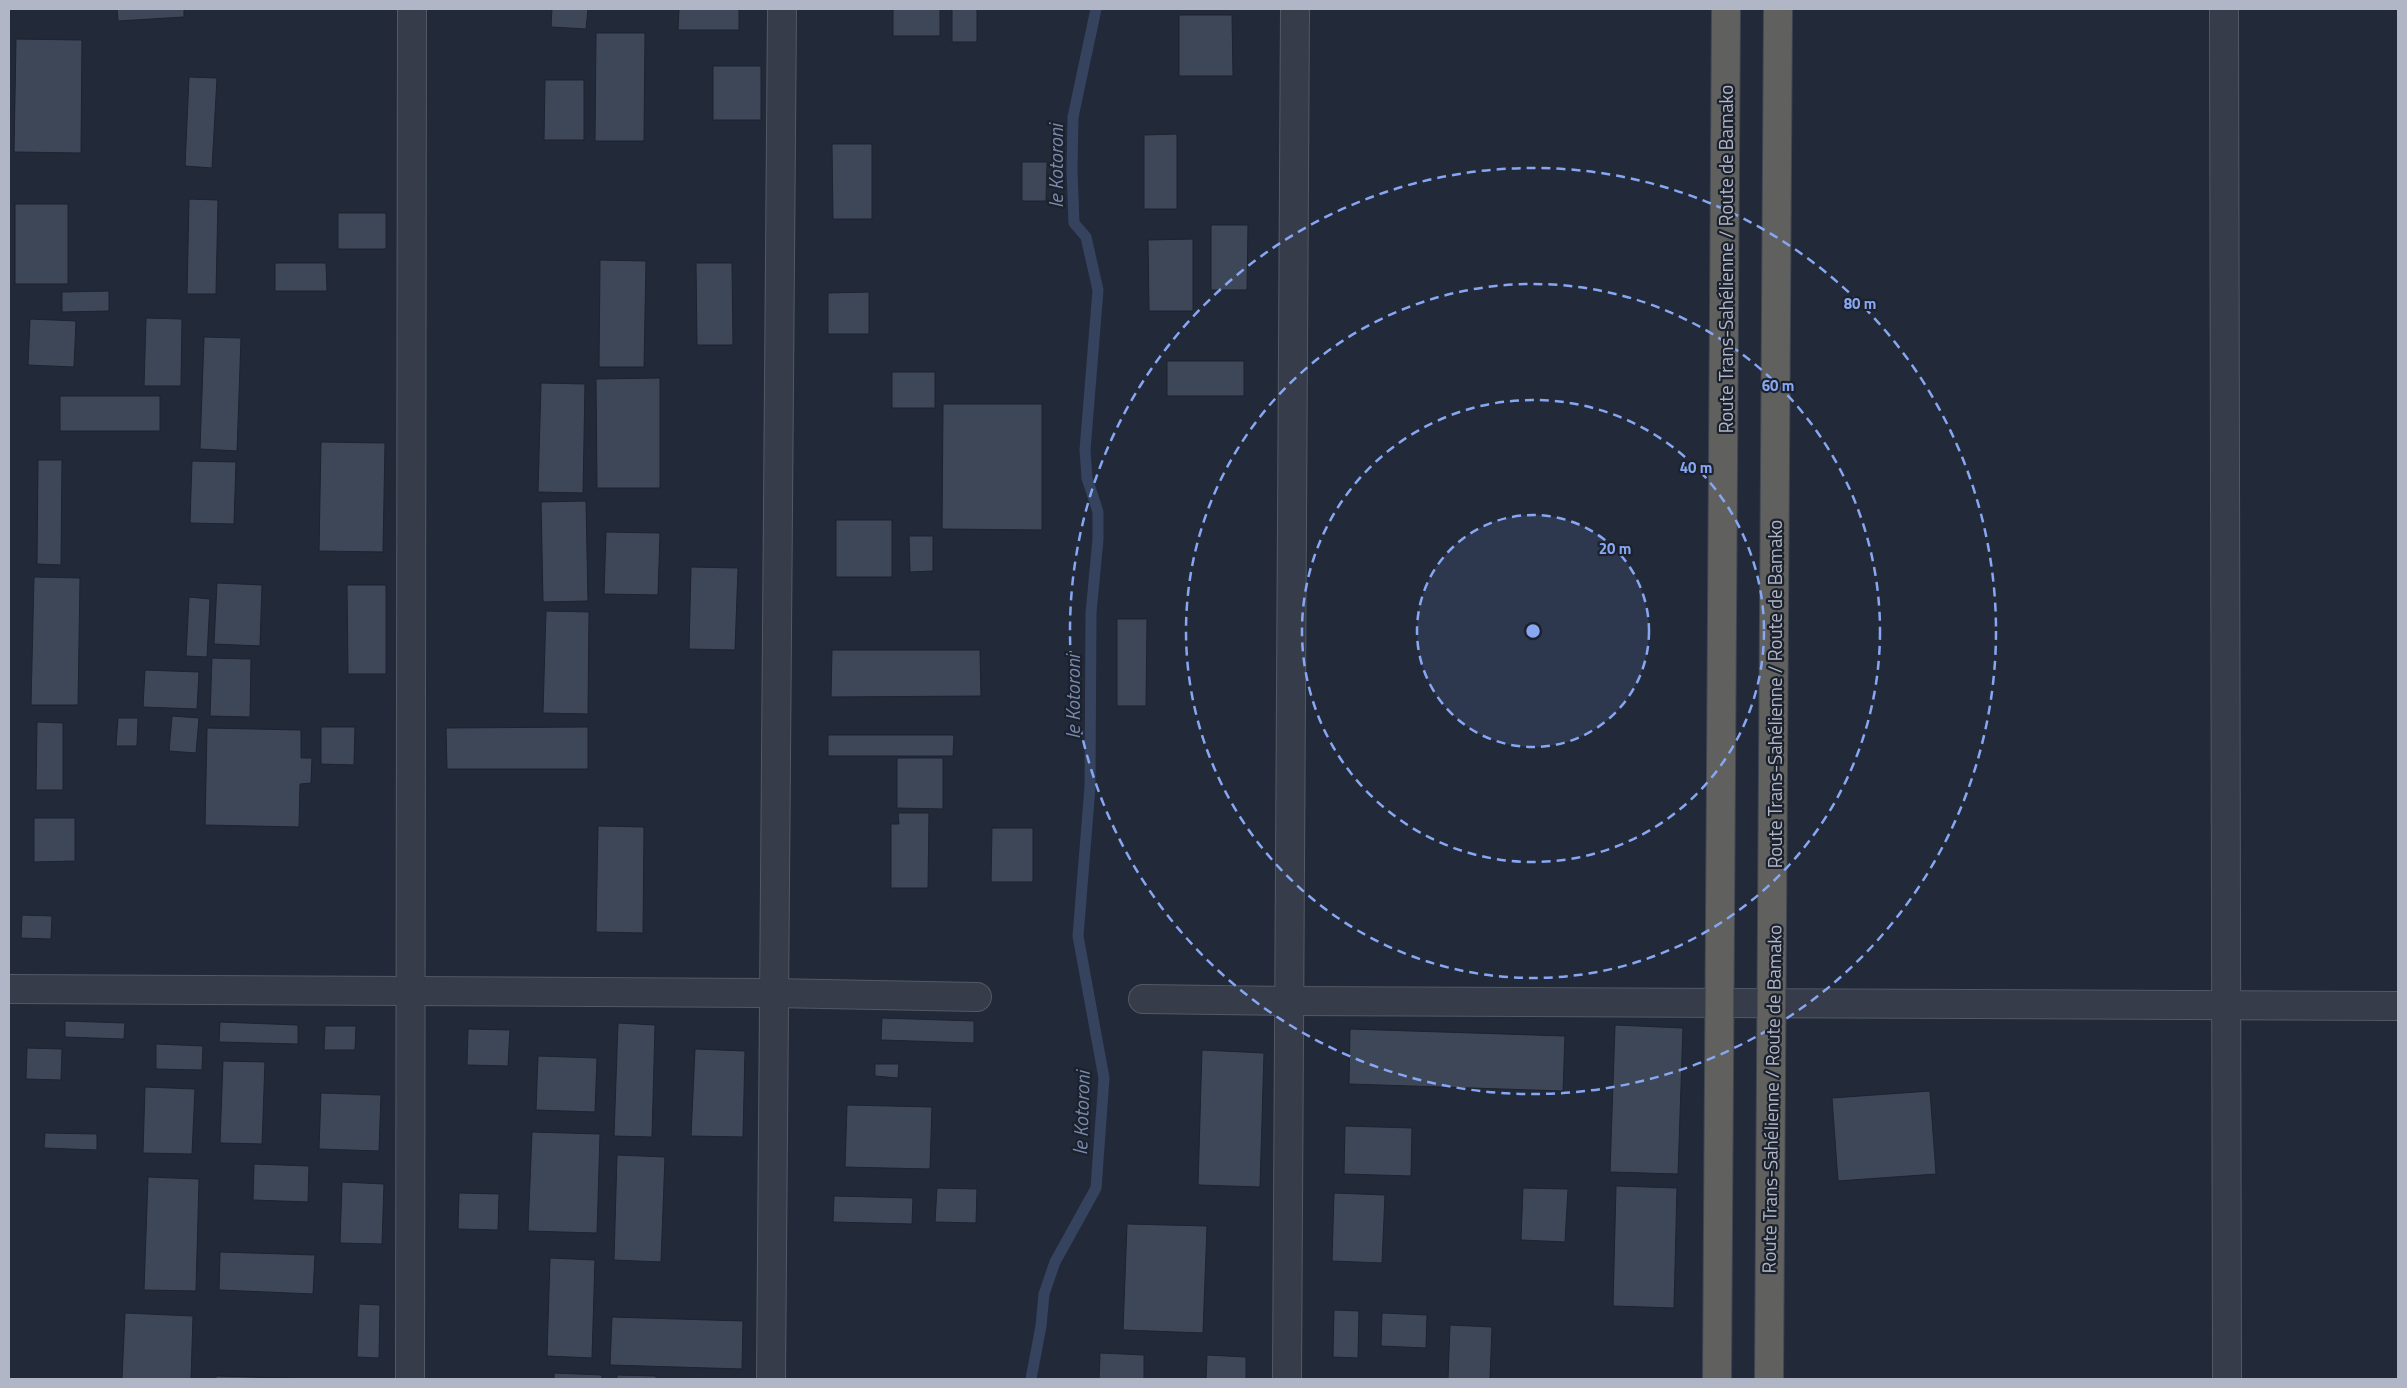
<svg xmlns="http://www.w3.org/2000/svg" width="2407" height="1388" font-family="'Titillium Web',sans-serif">
<style>
.lines{fill:none;stroke-linecap:round;stroke-linejoin:round}
.stream{stroke:#36435f;stroke-width:11}
.building{fill:#3e4758;stroke:#1d232f}
.minor-casing{stroke:#535966;stroke-width:30}
.trunk-casing{stroke:#404653;stroke-width:30}
.minor{stroke:#363c49;stroke-width:28}
.trunk{stroke:#60605e;stroke-width:28}
.ring{fill:none;stroke:#87a7f3;stroke-width:2.5;stroke-dasharray:9 6}
.labels{text-anchor:middle;dominant-baseline:central;stroke-width:4.5;stroke-linejoin:round;paint-order:stroke}
.street-label{font-size:19px;fill:#b0b6c5;stroke:#1b212d}
.water-label{font-size:20px;font-style:italic;fill:#7a8aac;stroke:#1b212d}
.centre{fill:#87a7f3;stroke:#1b212d;stroke-width:2.5}
.ring-label{font-size:15px;text-anchor:middle;font-weight:bold;fill:#87a7f3;stroke:#1b212d;stroke-width:4.5;stroke-linejoin:round;paint-order:stroke}
</style>
<rect width="100%" height="100%" fill="#222938"/>
<g class="lines">
<path class="stream" d="M1031,1379L1041,1326L1044,1294L1055,1262L1096,1188L1104,1078L1078,936L1090,787L1091,613L1098,539V512L1087,478L1085,450L1098,290L1086,237L1074,223L1072,170L1073,117L1096,9"/>
</g>
<g class="building">
<path d="M117,9H184V17L118,21Z"/>
<path d="M552,9H588L586,29L551,27Z"/>
<path d="M679,9H739V30H678Z"/>
<rect x="893" y="9" width="47" height="27"/>
<rect x="952" y="9" width="25" height="33"/>
<path d="M1179,15H1232L1233,76H1179Z"/>
<path d="M596,33H645L644,141H595Z"/>
<path d="M16,39L82,40L81,153L14,152Z"/>
<rect x="713" y="66" width="48" height="54"/>
<path d="M189,77L217,78L212,168L185,166Z"/>
<path d="M545,80H584V140H544Z"/>
<path d="M1177,134V209H1144V135Z"/>
<path d="M832,144H872V219H833Z"/>
<path d="M1022,162H1047L1046,201H1022Z"/>
<path d="M189,199L218,200L216,294H187Z"/>
<rect x="15" y="204" width="53" height="80"/>
<rect x="338" y="213" width="48" height="36"/>
<path d="M1211,225H1248L1247,290H1211Z"/>
<path d="M1193,239V311H1149L1148,240Z"/>
<path d="M600,260L646,261L644,367H599Z"/>
<path d="M275,263H326L327,291H275Z"/>
<path d="M696,263H732L733,345H697Z"/>
<path d="M109,291V311L62,312V292Z"/>
<path d="M869,292V334H828V293Z"/>
<path d="M146,318L182,319L181,386H144Z"/>
<path d="M30,319L76,321L74,367L28,365Z"/>
<path d="M204,337L241,338L237,451L200,449Z"/>
<rect x="1167" y="361" width="77" height="35"/>
<rect x="892" y="372" width="43" height="36"/>
<path d="M660,378V488H597L596,379Z"/>
<path d="M541,383L585,384L583,493L538,492Z"/>
<rect x="60" y="396" width="100" height="35"/>
<path d="M943,404H1042V530L942,529Z"/>
<path d="M321,442L385,443L383,552L319,551Z"/>
<path d="M38,460H62L61,565L37,564Z"/>
<path d="M192,461L236,462L234,524L190,523Z"/>
<path d="M586,501L588,601L543,602L541,502Z"/>
<rect x="836" y="520" width="56" height="57"/>
<path d="M606,532L660,533L658,595L604,594Z"/>
<path d="M909,536H933V571L910,572Z"/>
<path d="M691,567L738,568L735,650L689,649Z"/>
<path d="M34,577L80,578L78,705H31Z"/>
<path d="M217,583L262,585L260,646L214,644Z"/>
<path d="M347,585H386V674H348Z"/>
<path d="M189,597L210,599L207,657L186,656Z"/>
<path d="M546,611L589,612L588,714L543,713Z"/>
<path d="M1117,619H1147L1146,706H1117Z"/>
<path d="M832,650H980L981,696L831,697Z"/>
<path d="M212,658L251,659L250,717L210,716Z"/>
<path d="M145,670L199,672L197,709L143,707Z"/>
<path d="M172,716L199,718L196,753L169,751Z"/>
<path d="M118,718H138L137,746H116Z"/>
<path d="M37,722L63,723V790H36Z"/>
<path d="M321,727H355L354,765L321,764Z"/>
<path d="M588,727V769H447L446,728Z"/>
<path d="M207,728L301,730V758H312L311,783L300,784L299,827L205,825Z"/>
<path d="M828,735H954L953,756H828Z"/>
<path d="M897,758H943V809L897,808Z"/>
<path d="M898,813H929L928,888H891V824H899Z"/>
<path d="M34,818H75V861L34,862Z"/>
<path d="M598,826L644,827L643,933L596,932Z"/>
<path d="M992,828H1033V882H991Z"/>
<path d="M22,915L52,916L51,939L21,938Z"/>
<path d="M882,1018L974,1021V1043L881,1040Z"/>
<path d="M65,1021L125,1023L124,1039L65,1037Z"/>
<path d="M220,1022L298,1025V1044L219,1042Z"/>
<path d="M618,1023L655,1025L652,1137L614,1136Z"/>
<path d="M1615,1025L1683,1028L1678,1174L1610,1172Z"/>
<path d="M325,1026H356L355,1050H324Z"/>
<path d="M468,1029L510,1030L508,1066L467,1065Z"/>
<path d="M1350,1029L1565,1036L1563,1091L1349,1084Z"/>
<path d="M156,1044L203,1046L202,1070L156,1069Z"/>
<path d="M27,1048L62,1049L61,1080L26,1079Z"/>
<path d="M695,1049L745,1051L743,1137L691,1136Z"/>
<path d="M1202,1050L1264,1053L1260,1187L1198,1185Z"/>
<path d="M538,1056L597,1058L595,1112L536,1110Z"/>
<path d="M223,1061L265,1062L262,1144L220,1143Z"/>
<path d="M875,1064H899L898,1078L875,1076Z"/>
<path d="M145,1087L195,1089L192,1154L143,1153Z"/>
<path d="M1930,1091L1936,1174L1838,1181L1832,1098Z"/>
<path d="M321,1093L381,1095L379,1151L319,1149Z"/>
<path d="M847,1105L932,1107L930,1169L845,1167Z"/>
<path d="M1345,1126L1412,1128L1411,1176L1344,1174Z"/>
<path d="M532,1132L600,1134L597,1233L528,1231Z"/>
<path d="M45,1133L97,1134V1150L44,1148Z"/>
<path d="M617,1155L665,1157L661,1262L614,1260Z"/>
<path d="M254,1164L309,1166L308,1202L253,1200Z"/>
<path d="M148,1177L199,1179L196,1291L144,1290Z"/>
<path d="M342,1182L384,1184L382,1244L340,1243Z"/>
<path d="M1616,1186L1677,1188L1674,1308L1613,1306Z"/>
<path d="M937,1188L977,1189L976,1223L935,1222Z"/>
<path d="M1523,1188L1568,1189L1565,1242L1521,1240Z"/>
<path d="M459,1193L499,1194L498,1230L458,1229Z"/>
<path d="M1334,1193L1385,1195L1382,1263L1332,1261Z"/>
<path d="M834,1196L913,1198L912,1224L833,1222Z"/>
<path d="M1127,1224L1207,1226L1203,1333L1123,1330Z"/>
<path d="M220,1252L315,1255L313,1294L219,1290Z"/>
<path d="M550,1258L595,1260L592,1358L547,1356Z"/>
<path d="M359,1304L380,1305L379,1358L357,1357Z"/>
<path d="M1334,1310L1359,1311L1358,1358L1333,1357Z"/>
<path d="M125,1313L193,1316L191,1379H122Z"/>
<path d="M1382,1313L1427,1315L1426,1348L1381,1346Z"/>
<path d="M612,1317L743,1321L742,1369L610,1365Z"/>
<path d="M1450,1325L1492,1327L1490,1379H1448Z"/>
<path d="M1100,1353L1144,1355V1379H1099Z"/>
<path d="M1207,1355L1246,1357V1379H1206Z"/>
<path d="M554,1373L602,1375V1379H554Z"/>
<path d="M617,1375L656,1376V1379H617Z"/>
<path d="M216,1376L316,1379H216Z"/>
</g>
<g class="lines">
<g class="minor-casing">
<g id="minor">
<path d="M2224,9L2227,1379"/>
<path d="M9,989L773,993L977,997"/>
<path d="M1143,999L1290,1001L2398,1006"/>
<path d="M410,1379L412,9"/>
<path d="M771,1379L782,9"/>
<path d="M1287,1379L1295,9"/>
</g>
</g>
<g class="trunk-casing">
<g id="trunk">
<path d="M1717,1379L1726,9"/>
<path d="M1769,1379L1778,9"/>
</g>
</g>
<use href="#minor" class="minor"/>
<use href="#trunk" class="trunk"/>
</g>
<circle cx="1533" cy="631" r="116" fill="#87a7f3" fill-opacity=".12"/>
<g class="ring">
<circle cx="1533" cy="631" r="116"/>
<circle cx="1533" cy="631" r="231"/>
<circle cx="1533" cy="631" r="347"/>
<circle cx="1533" cy="631" r="463"/>
</g>
<g class="labels">
<g class="street-label">
<text transform="translate(1725 259) rotate(-90)">Route Trans-Sahélienne / Route de Bamako</text>
<text transform="translate(1774 694) rotate(-90)">Route Trans-Sahélienne / Route de Bamako</text>
<text transform="translate(1771 1099) rotate(-89)">Route Trans-Sahélienne / Route de Bamako</text>
</g>
<g class="water-label">
<text transform="translate(1055 166) rotate(-90)">le Kotoroni</text>
<text transform="translate(1072 697) rotate(-90)">le Kotoroni</text>
<text transform="translate(1081 1113) rotate(-88)">le Kotoroni</text>
</g>
</g>
<circle cx="1533" cy="631" r="8" class="centre"/>
<g class="ring-label">
<text x="1860" y="309">80 m</text>
<text x="1778" y="391">60 m</text>
<text x="1696" y="473">40 m</text>
<text x="1615" y="554">20 m</text>
</g>
<rect width="2407" height="1388" fill="none" stroke="#b0b6c5" stroke-width="20"/>
</svg>
